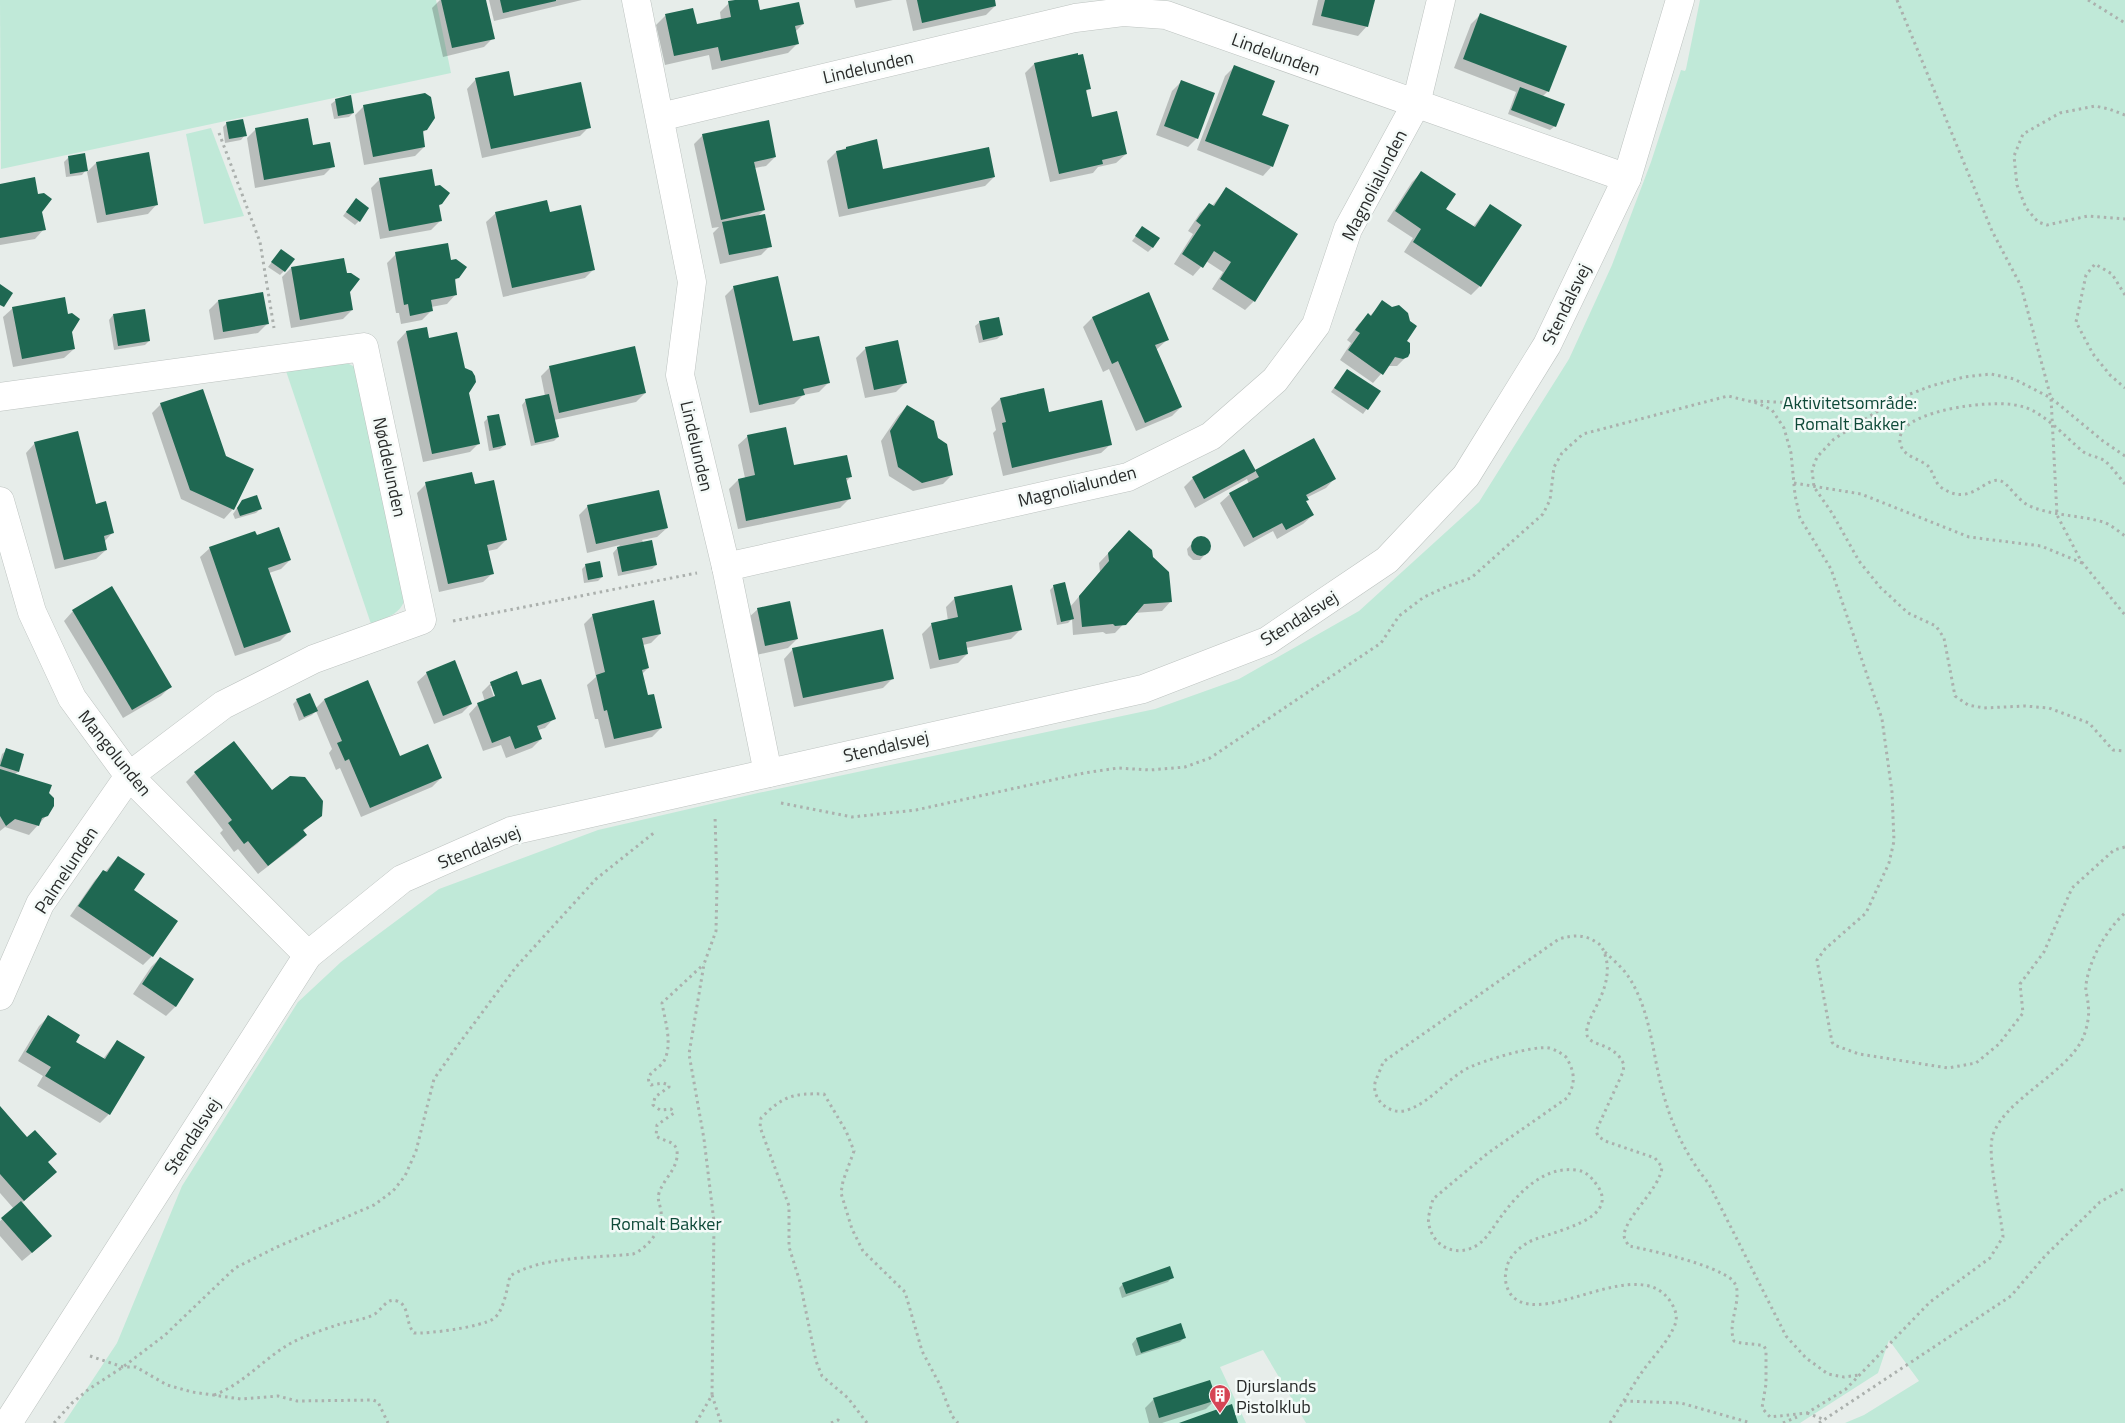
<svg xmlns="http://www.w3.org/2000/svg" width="2125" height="1423" font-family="'Titillium Web',sans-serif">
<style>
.green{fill:#c0e9d8}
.shadow{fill:#0003;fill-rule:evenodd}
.building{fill:#1f6852}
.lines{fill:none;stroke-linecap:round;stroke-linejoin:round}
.street-casing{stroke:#bdc3c0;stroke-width:29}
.secondary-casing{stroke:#bdc3c0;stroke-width:29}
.path{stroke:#abb0ad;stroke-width:3;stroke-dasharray:2.5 4;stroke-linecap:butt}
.street{stroke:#fff;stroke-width:28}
.secondary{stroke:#fff;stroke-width:28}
.labels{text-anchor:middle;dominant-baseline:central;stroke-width:5;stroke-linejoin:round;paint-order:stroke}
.street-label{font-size:18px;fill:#282a29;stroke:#f4faf8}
.park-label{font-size:18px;fill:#0e4938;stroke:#f4faf8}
.poi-label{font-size:18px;fill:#282a29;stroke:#f4faf8;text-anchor:start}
</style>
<rect width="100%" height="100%" fill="#e7edea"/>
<g class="green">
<path d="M0,0H436L451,73L1,169Z"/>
<path d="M1700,0H2125V1423H1845L1864,1415L1919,1381L1889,1340L1878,1373L1800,1423H1306L1263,1350L1220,1367L1246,1423H64L117,1343L182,1186L298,1002L341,962L439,889L598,830L758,793L1155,709L1239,679L1359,611L1479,502L1569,359L1612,265L1651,162L1681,70L1685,71L1686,69Z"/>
<path d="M211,128L244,216L204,224L186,134Z"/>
<path d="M343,361L357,368L406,594C402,615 389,616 371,624L285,368Z"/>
</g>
<g class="shadow">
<path d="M440,0H485L493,38L484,47L443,57L432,8Z"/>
<path d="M489,0H582L494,21Z"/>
<path d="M741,0H756L759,12L803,24L795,32L797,44L788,53L712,70L709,55L665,65L656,25L665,16L696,25L721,20L720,12L729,3Z"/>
<path d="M854,0H893L856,8Z"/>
<path d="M906,0H993L995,6L986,15L913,31Z"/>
<path d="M1318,0H1373L1367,26L1358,36L1312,25Z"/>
<path d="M1480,15L1548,91L1542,97L1555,126L1550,130L1508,114L1516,92L1454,68L1471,24Z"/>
<path d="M1034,64L1089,88L1085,93L1091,118L1126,154L1116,163L1098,167L1093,173L1050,182L1025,73Z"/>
<path d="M1234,67L1260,116L1272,166L1263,176L1197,150L1225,76Z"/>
<path d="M476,79L513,98L589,127L580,136L482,158L467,89Z"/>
<path d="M1181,82L1197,138L1188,147L1156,135L1172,91Z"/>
<path d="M336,100L353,113L349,117L334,119L331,104Z"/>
<path d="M364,106L426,129L422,134L424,147L415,156L364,165L355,115Z"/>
<path d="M227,123L245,135L241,140L225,143L223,127Z"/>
<path d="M256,129L333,166L324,175L255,188L247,138Z"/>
<path d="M703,135L775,157L766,166L755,168L764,210L757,217L770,246L761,255L720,264L713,233L719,227L712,228L694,144Z"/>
<path d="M846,148L882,170L994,177L985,186L839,217L827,161L836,152Z"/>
<path d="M68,158L86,170L82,175L66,177L64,162Z"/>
<path d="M96,163L157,204L148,214L97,223L87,172Z"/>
<path d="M1421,173L1445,210L1472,228L1490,205L1480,286L1471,295L1404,252L1413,238L1387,221L1412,182Z"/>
<path d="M380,179L434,187L442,203L438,207L440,221L431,230L380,239L371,188Z"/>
<path d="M0,185L41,212L44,229L35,239L0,245Z"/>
<path d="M1226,189L1254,301L1245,310L1212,289L1223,272L1206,261L1193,276L1174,264L1193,234L1188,231L1200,213L1209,204L1212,206Z"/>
<path d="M352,204L359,221L355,225L343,216Z"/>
<path d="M496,213L549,214L594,269L585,278L503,297L486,222Z"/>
<path d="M1142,228L1152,248L1148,252L1132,241Z"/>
<path d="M281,250L284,271L280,275L268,267Z"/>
<path d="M396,254L450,262L458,277L454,282L456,294L447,304L431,307V311L422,320L401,324L399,313H396L387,263Z"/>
<path d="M291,268L346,275L352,310L343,319L291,328L282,277Z"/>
<path d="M734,287L792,343L828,383L819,392L803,395L794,404L750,413L725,296Z"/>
<path d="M1148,294L1168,339L1156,350L1181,407L1172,416L1136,431L1109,369L1103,372L1083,327L1092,318Z"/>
<path d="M218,301L267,324L258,333L214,340L209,310Z"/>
<path d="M1383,302L1405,341L1407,356L1397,366H1388L1373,383L1340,360L1351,343L1347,340L1359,324L1368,315L1370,316Z"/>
<path d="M13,308L70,332L74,349L64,358L13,367L3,317Z"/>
<path d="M113,315L149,341L145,345L114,350L109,320Z"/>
<path d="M980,322L1002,335L997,339L979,343L975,326Z"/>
<path d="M426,328L428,339L468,392L479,443L470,452L423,462L397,342L406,332Z"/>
<path d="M897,342L905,383L896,392L865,398L856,358L865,349Z"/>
<path d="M550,367L645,393L636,402L554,420L558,437L554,441L531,446L522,405L526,400L545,396L541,376Z"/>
<path d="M1343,375L1379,392L1363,414L1331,392Z"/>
<path d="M1000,399L1048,414L1111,444L1101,453L1003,476L993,433L996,430L991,408Z"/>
<path d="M161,404L233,509L224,519L181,499L152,413Z"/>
<path d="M907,406L937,438L952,475L943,484L913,491L889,476L881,441L898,416Z"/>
<path d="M488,418L505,445L500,449L489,451L484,422Z"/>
<path d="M748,436L793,467L851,476L846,482L849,499L840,508L738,529L729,489L738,480L745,478L738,445Z"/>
<path d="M35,443L95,505L113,532L104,542L106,550L96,559L55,569L26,453Z"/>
<path d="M1244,451L1255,472L1335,478L1326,488L1306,498L1305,501L1313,515L1303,524L1277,539L1273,531L1244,547L1220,503L1230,494L1249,484L1247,479L1195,508L1184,487L1193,478Z"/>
<path d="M426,484L474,486L506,540L497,549L488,551L493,573L483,582L439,592L417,493Z"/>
<path d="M242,501L260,509L256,513L235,519L233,514Z"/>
<path d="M588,506L667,528L657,537L642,540L656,565L652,569L618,576L613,553L620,545L587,553L579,515Z"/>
<path d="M256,536L290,560L281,569L269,573L289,632L280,641L235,656L200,557L210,548Z"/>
<path d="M1197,538H1204L1209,542L1210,549L1200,560H1193L1188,555L1187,549Z"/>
<path d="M1120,541L1151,558L1171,601L1162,611L1134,613L1115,633L1106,634L1103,632L1073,635L1072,619L1068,623L1057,625L1050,590L1054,586L1070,607L1100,572L1099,563Z"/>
<path d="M586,565L602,577L598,581L584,583L582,569Z"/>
<path d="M955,598L1021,629L1011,639L966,648L967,654L958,663L930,669L922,634L932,624L948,621L946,607Z"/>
<path d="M758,609L797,639L788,648L756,655L748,618Z"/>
<path d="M73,611L171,686L161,696L123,718L64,621Z"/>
<path d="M593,615L660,634L651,643L643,645L648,668L642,674L647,697L661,728L652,737L605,748L598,719H595L587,685L596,677L584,624Z"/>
<path d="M793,649L892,679L883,688L794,707L784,659Z"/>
<path d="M427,673L471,704L462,713L434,724L417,682Z"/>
<path d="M491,683L522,687L554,718L545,728L538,730L541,739L532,748L506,758L501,745L483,751L469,714L478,704L485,702L482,692ZM490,686H493L499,702L496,703Z"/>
<path d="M297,700L315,709L324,700L399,757L441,778L432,787L361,817L340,768L336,770L329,753L332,749L316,711L312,715L299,721L293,704Z"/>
<path d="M7,750L18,772L15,774L48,793L47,815L29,835L5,827L0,831V761L2,754Z"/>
<path d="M195,773L272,792L321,815L303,831L306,835L297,844L258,874L238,849L234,852L220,833L223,830L186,782Z"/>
<path d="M118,857L132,890L176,921L152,956L143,965L70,916L95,880L104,871L105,872Z"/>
<path d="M160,958L192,980L175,1007L166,1016L133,994L151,967Z"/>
<path d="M48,1017L74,1042L103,1059L117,1041L109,1114L100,1123L37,1086L43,1076L18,1061L39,1026Z"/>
<path d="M0,1108L47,1162L46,1181L22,1203L41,1245L22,1261L0,1236V1221L14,1209L0,1193Z"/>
<path d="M1172,1277L1168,1282L1122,1298L1119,1288L1123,1284Z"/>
<path d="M1180,1325L1184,1338L1180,1342L1136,1356L1132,1344L1136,1339Z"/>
<path d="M1154,1399L1215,1400L1206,1409L1162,1423H1149L1145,1408Z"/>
</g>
<g class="building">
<path d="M441,0H486L495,39L452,48Z"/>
<path d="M500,0H556V1L503,13Z"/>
<path d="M735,0H758L760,10L799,2L804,24L795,26L799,44L721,61L718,47L674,56L665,14L693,8L697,24L731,17L728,1Z"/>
<path d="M917,0H995L996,6L922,23Z"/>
<path d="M1325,0H1375L1368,27L1321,16Z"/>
<path d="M1480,13L1567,46L1549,92L1463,59Z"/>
<path d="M1078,53V55L1083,54L1091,89L1086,90L1092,117L1117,111L1127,154L1102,160L1103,164L1059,174L1034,63Z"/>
<path d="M1234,65L1275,81L1262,115L1289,125L1273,167L1205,141Z"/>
<path d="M509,71L514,96L581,82L591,128L491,149L475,78Z"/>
<path d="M1181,80L1215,93L1198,139L1164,126Z"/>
<path d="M1520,87L1565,104L1556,127L1511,110Z"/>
<path d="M425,93L431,97L435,118L427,130L423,131L425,147L373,157L363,105Z"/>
<path d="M351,95L354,113L338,116L335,99Z"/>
<path d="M308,118L313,145L330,142L335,167L264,180L255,128Z"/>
<path d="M243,119L247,136L229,139L226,122Z"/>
<path d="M769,120L776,157L754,162L765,210L721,220L702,134Z"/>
<path d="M877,139L883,169L989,147L995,177L848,209L836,151L846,149V147Z"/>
<path d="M149,152L158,205L106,215L96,162Z"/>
<path d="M85,153L88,171L70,174L68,156Z"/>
<path d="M432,169L435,186L440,185L450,193L442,204L439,205L442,221L389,231L379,178Z"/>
<path d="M1421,171L1456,194L1446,209L1475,227L1490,204L1522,225L1481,287L1413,242L1421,229L1395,211Z"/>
<path d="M35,177L38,194L44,193L52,199L42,212L46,230L0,238V184Z"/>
<path d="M1226,187L1298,234L1255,302L1220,279L1231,262L1214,251L1203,268L1182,254L1201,225L1196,221L1209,203L1214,206Z"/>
<path d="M356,198L369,208L360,222L346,212Z"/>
<path d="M547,200L550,212L581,205L595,270L512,288L495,212Z"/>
<path d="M765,214L772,247L729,255L722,222Z"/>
<path d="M1142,226L1160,238L1153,248L1135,236Z"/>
<path d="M448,243L451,260L456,259L467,267L459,278L455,279L457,295L431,300L433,311L410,316L408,304L404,305L395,252Z"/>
<path d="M281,249L295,259L285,272L271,262Z"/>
<path d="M344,258L347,273H351L360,279L350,292L353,310L300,320L291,267Z"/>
<path d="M778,276L793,341L819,336L830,383L803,389L805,395L759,405L733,286Z"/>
<path d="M0,284L13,293L4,307L0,305Z"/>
<path d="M263,292L269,324L223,332L218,300Z"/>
<path d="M1149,292L1169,340L1155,345L1182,407L1145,423L1118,361L1112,364L1092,317Z"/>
<path d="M65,297L68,314L72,313L80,319L72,332L75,349L22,359L12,307Z"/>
<path d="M1382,300L1392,307L1399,305L1408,313L1410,321L1417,326L1407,341L1410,343V353L1408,357L1403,359L1395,357L1383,375L1348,350L1360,333L1355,330L1368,313L1371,316Z"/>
<path d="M145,309L150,341L118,346L113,314Z"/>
<path d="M999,317L1003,335L983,340L979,321Z"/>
<path d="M427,327L429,338L457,332L465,368L472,371L475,376L476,382L469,393L480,444L432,454L406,331Z"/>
<path d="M898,340L907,383L874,390L865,347Z"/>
<path d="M635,346L646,393L559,413L549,366Z"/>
<path d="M1347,369L1381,391L1368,410L1334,388Z"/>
<path d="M1044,388L1049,412L1102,400L1112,445L1012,468L1002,423L1006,422L1000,398Z"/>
<path d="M203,389L226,456L254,469L234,510L190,490L160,403Z"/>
<path d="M549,394L559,437L535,443L525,399Z"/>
<path d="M907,405L934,421L938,438L947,444L953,475L922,483L898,467L890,431Z"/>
<path d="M499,414L506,445L493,448L487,416Z"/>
<path d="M786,427L794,465L847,455L852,477L846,478L851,499L746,521L738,479L755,475L747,435Z"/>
<path d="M78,431L96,504L106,501L114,533L104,536L107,550L64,560L34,442Z"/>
<path d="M1314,438L1336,479L1306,495L1309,500L1306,501L1314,515L1286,530L1282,523L1253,538L1229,493L1259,477L1255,470Z"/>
<path d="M1244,449L1256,471L1204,499L1192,477Z"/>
<path d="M472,472L475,484L494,480L507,540L487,545L494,574L448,584L425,482Z"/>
<path d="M659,490L668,528L596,544L587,505Z"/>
<path d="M257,495L262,509L240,516L237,508L242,500Z"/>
<path d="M279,527L291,560L268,568L291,632L244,648L209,547L255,531L257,535Z"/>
<path d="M1129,530L1152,550L1153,557L1169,572L1172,602L1144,604L1126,625L1115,626L1113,624L1082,627L1079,596L1109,561L1108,553Z"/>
<circle cx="1201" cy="546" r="10"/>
<path d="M652,540L657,565L622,572L617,547Z"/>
<path d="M600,561L603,577L588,580L585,564Z"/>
<path d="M1065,582L1074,619L1061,622L1053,585Z"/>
<path d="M1012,585L1022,630L966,642L968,654L939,660L931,623L958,617L954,597Z"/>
<path d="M112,586L172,687L132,710L72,610Z"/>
<path d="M654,600L661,634L642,638L649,668L642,670L648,695L654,694L662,728L614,739L607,710L604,711L596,675L605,672L592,614Z"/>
<path d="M790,601L798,639L765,646L757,608Z"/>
<path d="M883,629L894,679L803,698L792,648Z"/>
<path d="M455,660L472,704L443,716L426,672Z"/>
<path d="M517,671L522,685L541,679L556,719L537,726L542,739L515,749L510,736L492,743L477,703L495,696L490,682Z"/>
<path d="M368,680L400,756L428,744L442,778L370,808L349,759L345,761L337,743L342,741L324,699Z"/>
<path d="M310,693L318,711L304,717L296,699Z"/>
<path d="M234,741L272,790L290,776L305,777L323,801L322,816L303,830L307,835L268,866L248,841L244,844L228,823L232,820L194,772Z"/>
<path d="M6,748L24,754L19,772L0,766Z"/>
<path d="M0,769L52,785L49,793L54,798V806L48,816L42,818L39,826L15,819L6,826L0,816Z"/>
<path d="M118,856L145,874L134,890L178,921L153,957L78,906L103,870L107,872Z"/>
<path d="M160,957L194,979L176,1007L142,984Z"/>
<path d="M48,1015L80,1035L76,1042L105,1059L117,1040L145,1057L110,1115L45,1076L51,1067L26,1052Z"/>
<path d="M0,1106L27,1137L35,1130L57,1154L48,1162L57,1172L24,1201L0,1174Z"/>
<path d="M21,1201L52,1236L32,1253L1,1218Z"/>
<path d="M1170,1266L1174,1278L1126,1294L1122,1283Z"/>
<path d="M1181,1323L1186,1338L1141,1353L1136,1338Z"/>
<path d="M1210,1380L1217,1400L1159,1418L1153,1398Z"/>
<path d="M1232,1404L1238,1423H1179Z"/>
</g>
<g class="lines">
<g class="street-casing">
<g id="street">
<path d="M636,0L692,282L680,375L726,567L768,773"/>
<path d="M660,117L1075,18L1123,12L1166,15L1627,178"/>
<path d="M0,397L364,347L422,620L314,659L223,705L129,776L40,904L0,996"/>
<path d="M0,501L32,612L72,698L129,776L308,955"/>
<path d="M726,567L1128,477L1211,436L1275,380L1316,325L1348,229L1416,104L1441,0"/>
</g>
</g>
<g class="secondary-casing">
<path id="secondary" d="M8,1423L308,955L402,879L511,831L1143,689L1267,641L1387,560L1466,476L1547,345L1627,178L1680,0"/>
</g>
<g class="path">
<path d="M1897,0L1992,231L2021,286L2051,398L2057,515L2081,561L2125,615"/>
<path d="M2088,0L2125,23"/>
<path d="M2125,115L2109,109L2095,106L2060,113L2023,134L2014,156L2017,185L2026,208L2038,222L2047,225L2088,216L2125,219"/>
<path d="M219,133L260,242L274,328"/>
<path d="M2125,295L2112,274L2095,264L2086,275L2076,322L2093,354L2110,375L2125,388"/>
<path d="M1754,401L1883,407"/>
<path d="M2125,456L2103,441L2051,398L2014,379L1991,374L1964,377L1931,386L1897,399L1834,439L1817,457L1812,470L1814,487L1832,513L1859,561L1880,587L1908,613L1936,626L1944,638L1955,696L1968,705L1984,708L2025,706L2049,708L2089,723L2113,750L2125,751"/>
<path d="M1794,483L1861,494L1969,537L2041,546L2082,563"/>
<path d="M2125,484C2119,477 2112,467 2105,461C2098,456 2087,456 2081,450C2066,437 2044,413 2024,407C2013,404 2001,403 1990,404C1971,404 1889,414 1901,446C1905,457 1920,459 1928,466C1934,473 1935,484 1942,488C1972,508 1985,475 2001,481C2010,485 2018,502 2032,507C2055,516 2079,515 2103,522C2110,524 2118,531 2125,536"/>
<path d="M453,621L697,573"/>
<path d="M781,803L852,817L916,810L1084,773L1118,768L1150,770L1185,767L1210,758L1381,643L1399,616L1424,597L1448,586L1471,578L1543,514L1550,500L1554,467L1562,453L1583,434L1728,396L1757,403L1772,410L1784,428L1791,453L1795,495L1800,518L1831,569L1882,719L1892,792L1894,841L1889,863L1866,913L1825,949L1817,960L1832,1042L1834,1045L1859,1054L1948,1068L1976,1063L1999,1044L2023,1013L2020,984L2044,952L2072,888L2114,850L2125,847"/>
<path d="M1605,952C1612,959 1622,967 1628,976C1652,1012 1652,1056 1664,1096C1673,1129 1688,1158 1709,1184L1786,1336L1806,1358L1828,1374L1844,1377L1859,1375"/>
<path d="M90,1356L123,1367H136L167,1385L192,1392L241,1399L278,1396L297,1401L373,1400L378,1402L388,1423"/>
<path d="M214,1395C244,1384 265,1357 293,1342C307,1335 325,1329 340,1324C351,1321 363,1320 373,1315C382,1311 386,1297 397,1301C410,1305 405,1323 414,1333C428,1334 481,1327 493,1319C504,1312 507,1288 510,1276C542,1256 596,1258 633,1254C648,1248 663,1229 661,1211C660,1204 657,1200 659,1193C664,1178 679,1168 677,1151C675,1140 664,1142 656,1136L657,1125L674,1113L671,1109L660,1110L653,1105L655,1097L669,1087V1085L663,1083L651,1085C642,1074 660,1069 664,1061C673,1044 665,1021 662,1003L704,964"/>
<path d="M712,1395L721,1423"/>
<path d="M1624,1401L1681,1403L1751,1423"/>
<path d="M1807,1413L1825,1420"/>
<path d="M54,1423L72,1403L89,1389L123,1367L165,1335L235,1268L277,1247L374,1205L393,1191L405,1176L416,1151L434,1079L458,1045L516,967L596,879L655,832"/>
<path d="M696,1423L712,1395L714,1222L704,1139L689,1054L704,964L716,931L717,885L715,816"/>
<path d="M831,1423L838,1420L842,1423"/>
<path d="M867,1423L848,1398L822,1376L816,1361L800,1282L789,1247V1206L760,1127L761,1118C783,1096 793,1093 824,1094L846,1131L854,1151L843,1181L841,1193L852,1229L863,1251L905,1292L922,1351L940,1385L952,1416L958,1423"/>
<path d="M1610,1423C1621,1406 1631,1388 1642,1372C1652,1358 1666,1344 1673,1329C1678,1320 1677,1313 1672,1304C1641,1250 1547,1328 1513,1297C1507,1291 1504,1280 1506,1272C1507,1259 1516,1250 1527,1243C1545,1232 1623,1222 1597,1185C1591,1177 1586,1171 1576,1170C1545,1166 1520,1191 1503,1214C1495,1224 1489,1236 1479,1244C1459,1258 1434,1249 1429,1225C1427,1218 1431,1207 1433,1199L1488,1153L1567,1098C1576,1083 1575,1072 1566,1057C1561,1053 1556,1050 1549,1048C1534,1045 1482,1061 1468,1068C1445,1080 1430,1104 1404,1111C1388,1114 1372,1099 1375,1083C1377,1076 1381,1069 1383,1062L1559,939C1573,935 1584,934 1596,942C1602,945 1604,951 1606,958C1614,991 1583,1019 1587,1035C1590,1047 1615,1042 1624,1065L1623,1072L1596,1131L1598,1136L1605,1141L1655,1158L1662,1167C1660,1189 1626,1216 1624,1235C1624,1239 1627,1243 1629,1246C1654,1251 1712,1264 1731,1279C1735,1283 1737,1286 1737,1292C1738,1309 1728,1325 1734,1341C1744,1345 1753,1343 1764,1346L1766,1350V1384L1762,1408L1770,1417L1807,1413L1846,1389L1930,1302L1990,1258L2003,1237C2001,1214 1986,1153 1993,1135C2005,1099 2066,1074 2083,1038C2087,1028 2090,1015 2088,1004C2088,998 2085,991 2086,985C2089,960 2106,930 2125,913"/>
<path d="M1783,1423L1797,1417"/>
<path d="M1819,1423L2011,1296L2045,1256L2100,1202L2125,1188"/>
</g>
<use href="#street" class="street"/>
<use href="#secondary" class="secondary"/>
</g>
<defs>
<g id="building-pin" transform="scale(1.125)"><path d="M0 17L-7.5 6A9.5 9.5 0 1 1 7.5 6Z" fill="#d64555" stroke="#f4faf8"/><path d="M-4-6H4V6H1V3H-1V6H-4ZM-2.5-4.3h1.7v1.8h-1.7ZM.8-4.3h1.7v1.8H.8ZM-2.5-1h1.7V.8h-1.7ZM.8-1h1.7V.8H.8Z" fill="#fff"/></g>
</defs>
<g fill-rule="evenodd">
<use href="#building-pin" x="1220" y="1395"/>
</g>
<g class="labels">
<g class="street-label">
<text transform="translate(1276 54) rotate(20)">Lindelunden</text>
<text transform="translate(868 67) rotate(-13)">Lindelunden</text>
<text transform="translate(1374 185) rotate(-63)">Magnolialunden</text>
<text transform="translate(1566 304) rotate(-64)">Stendalsvej</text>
<text transform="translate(697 446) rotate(77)">Lindelunden</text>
<text transform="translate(390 467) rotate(78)">Nøddelunden</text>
<text transform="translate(1077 486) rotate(-14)">Magnolialunden</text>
<text transform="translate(1299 618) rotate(-32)">Stendalsvej</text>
<text transform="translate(886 746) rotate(-13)">Stendalsvej</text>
<text transform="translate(115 753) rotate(51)">Mangolunden</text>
<text transform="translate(479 847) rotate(-22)">Stendalsvej</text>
<text transform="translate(66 870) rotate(-57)">Palmelunden</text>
<text transform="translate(192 1136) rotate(-57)">Stendalsvej</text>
</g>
<g class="park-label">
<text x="1850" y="402">Aktivitetsområde:<tspan x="1850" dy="21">Romalt Bakker</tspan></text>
<text x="666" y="1223">Romalt Bakker</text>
</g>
<g class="poi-label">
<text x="1236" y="1385">Djurslands<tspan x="1236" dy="21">Pistolklub</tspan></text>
</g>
</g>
</svg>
